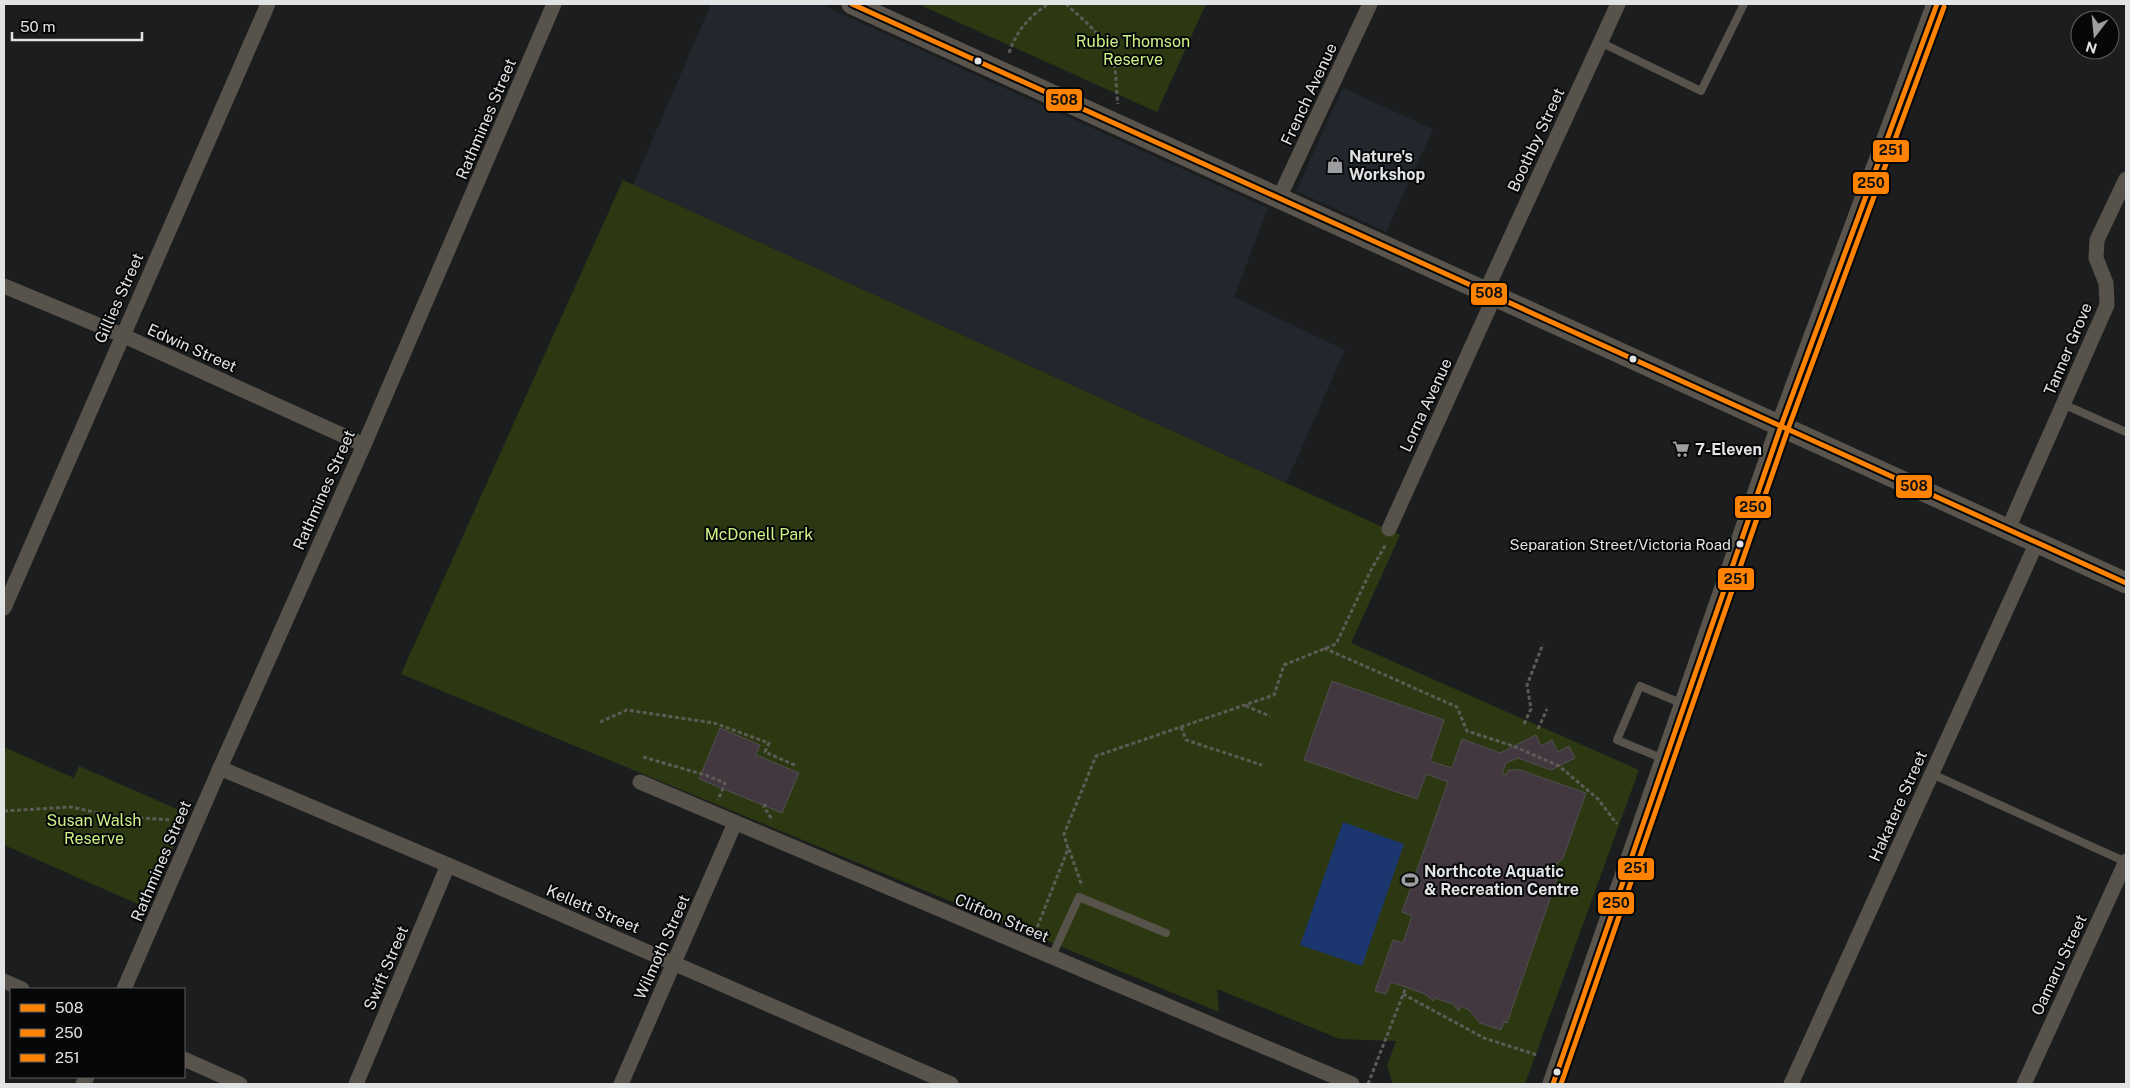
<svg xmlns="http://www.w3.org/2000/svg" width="2130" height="1088" font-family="'Public Sans',sans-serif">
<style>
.built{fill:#22262d}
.green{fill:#2c3811}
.water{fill:#1c366f}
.building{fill:#433840;stroke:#505050}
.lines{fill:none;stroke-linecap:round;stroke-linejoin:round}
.path{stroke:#5d5b55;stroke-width:3;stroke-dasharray:4 2.5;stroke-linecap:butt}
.lane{stroke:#57534a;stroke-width:8}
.street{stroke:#57534a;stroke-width:15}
.secondary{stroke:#59554c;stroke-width:21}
.bus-1-casing{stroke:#060708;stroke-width:9}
.bus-2-casing{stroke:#060708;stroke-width:9}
.bus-3-casing{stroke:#060708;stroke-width:9}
.bus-1{stroke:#ff8200;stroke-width:5}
.bus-2{stroke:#ff8200;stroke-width:5}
.bus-3{stroke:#ff8200;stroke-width:5}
.bus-dot{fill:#e2e3e5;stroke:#060708;stroke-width:2}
.labels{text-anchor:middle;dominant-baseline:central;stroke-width:4;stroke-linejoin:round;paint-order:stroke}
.bus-label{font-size:15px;fill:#e2e3e5;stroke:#060708;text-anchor:end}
.park-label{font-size:16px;fill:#cef386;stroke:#060708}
.street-label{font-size:16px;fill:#e2e3e5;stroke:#060708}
.poi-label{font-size:16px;font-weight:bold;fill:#e2e3e5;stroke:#060708;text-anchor:start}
.line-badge{stroke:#060708;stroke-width:2}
.pale-badge-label{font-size:14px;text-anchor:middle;font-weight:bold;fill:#111}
</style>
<rect width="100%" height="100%" fill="#1c1d1f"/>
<g class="built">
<path d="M711,4H820L1268,208L1234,297L1345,350L1286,483L633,185Z"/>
<path d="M1343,88L1433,129L1386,232L1296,191Z"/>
</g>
<g class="green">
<path d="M918,4H1206L1157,112Z"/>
<path d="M623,180L1400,535L1351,643L1639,770L1525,1084H1393L1387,1066L1396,1041L1340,1039L1217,989L1219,1012L401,674Z"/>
<path d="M4,747L74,778L79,766L188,814L147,908L4,845Z"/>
</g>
<path class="water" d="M1343,822L1404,844L1362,966L1300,945Z"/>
<g class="building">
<path d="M1332,681L1444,720L1430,761L1452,768L1462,739L1500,753L1536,735L1541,746L1552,740L1558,752L1569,746L1575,758L1551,770L1518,758L1506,763L1502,774L1506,775L1508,770H1520L1586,793L1563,858L1553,868L1560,870L1507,1023L1504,1022L1501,1030L1480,1023L1469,1010L1461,1006L1459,1011L1453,1004L1435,998L1433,1001L1425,994L1391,982L1386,994L1375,991L1393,940L1403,943L1412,916L1402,912L1448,782L1426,774L1417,799L1304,760Z"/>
<path d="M720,728L760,745L756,755L799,773L782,813L699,779Z"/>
</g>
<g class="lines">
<g class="path">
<path d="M1066,4C1085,22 1108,38 1114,65C1117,78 1116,92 1118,104"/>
<path d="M1009,53C1017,30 1028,18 1048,4"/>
<path d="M1324,648L1457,707L1467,731L1513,746L1559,766L1598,799L1617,824"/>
<path d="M1246,705L1248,707L1270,716"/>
<path d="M600,722L627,710L714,723L769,743L765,752L797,766"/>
<path d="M1524,724L1531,709L1527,685L1543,644"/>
<path d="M1181,727L1186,740L1262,765"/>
<path d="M1538,729L1547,709"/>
<path d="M643,757L705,775L725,783L718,800"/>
<path d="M766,804L764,807L771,818L770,821"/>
<path d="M4,811L71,807L112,816L171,820"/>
<path d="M1069,849L1082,886"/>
<path d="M1035,933L1068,849L1064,834L1096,756L1274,695L1284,665L1336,644L1371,570L1386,544"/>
<path d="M1403,994L1484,1038L1537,1055"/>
<path d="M1368,1084L1406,987"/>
</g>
<g class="lane">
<path d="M1600,42L1701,91L1744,4"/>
<path d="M2063,404L2126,432"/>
<path d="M1664,759L1617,740L1640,686L1683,704"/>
<path d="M1932,774L2126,862"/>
<path d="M1051,958L1079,897L1166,933"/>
</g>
<g class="street">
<path d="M1279,198L1370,4"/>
<path d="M4,286L122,335L364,445"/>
<path d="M1486,291L1618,4"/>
<path d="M1389,529L1495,295"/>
<path d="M2008,529L2107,305L2106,283L2096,258L2097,240L2126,179"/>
<path d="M4,608L268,4"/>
<path d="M220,768L448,865L951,1084"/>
<path d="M640,782L1352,1084"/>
<path d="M4,981L22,989"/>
<path d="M124,989L220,768L364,445L554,4"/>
<path d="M184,1059L240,1084"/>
<path d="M83,1084L87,1077"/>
<path d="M356,1084L448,865"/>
<path d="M621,1084L735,823"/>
<path d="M1791,1084L2037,542"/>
<path d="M2024,1084L2126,861"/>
</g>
<g class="secondary">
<path d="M852,4L2126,583"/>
<path d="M1553,1084L1781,426L1937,4"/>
</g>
<g class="bus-1-casing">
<path id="bus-1" d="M852,4L2126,583"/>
</g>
<g class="bus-2-casing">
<path id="bus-2" d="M1553,1084L1781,426L1937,4"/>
</g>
<g class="bus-3-casing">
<path id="bus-3" d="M1561,1084L1788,429L1944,7"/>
</g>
<use href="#bus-1" class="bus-1"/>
<use href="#bus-2" class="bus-2"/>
<use href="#bus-3" class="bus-3"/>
</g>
<defs>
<g id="shop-bare" transform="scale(1.35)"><path d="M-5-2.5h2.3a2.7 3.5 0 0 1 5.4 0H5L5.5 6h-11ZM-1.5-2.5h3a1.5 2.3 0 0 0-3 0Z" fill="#9d9ea0" stroke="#060708" stroke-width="2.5" paint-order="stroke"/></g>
<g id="supermarket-bare" transform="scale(1.35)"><path d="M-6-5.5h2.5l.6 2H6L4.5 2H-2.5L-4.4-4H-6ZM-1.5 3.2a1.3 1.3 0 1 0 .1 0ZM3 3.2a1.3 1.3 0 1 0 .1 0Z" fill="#9d9ea0" stroke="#060708" stroke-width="2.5" paint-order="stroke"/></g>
<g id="stadium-bare" transform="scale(1.35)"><path d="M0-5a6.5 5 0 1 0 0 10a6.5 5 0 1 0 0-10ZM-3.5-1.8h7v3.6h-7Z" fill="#9d9ea0" stroke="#060708" stroke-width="2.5" paint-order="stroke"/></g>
</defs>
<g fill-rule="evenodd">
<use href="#shop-bare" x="1335" y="165"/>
<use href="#supermarket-bare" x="1681" y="449"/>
<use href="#stadium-bare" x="1410" y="880"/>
</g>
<g class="bus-dot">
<circle cx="978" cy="61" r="4.5"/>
<circle cx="1633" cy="359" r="4.5"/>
<circle cx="1740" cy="544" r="4.5"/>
<circle cx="1557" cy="1072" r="4.5"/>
</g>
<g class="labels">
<g class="bus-label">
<text x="1731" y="544">Separation Street/Victoria Road</text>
</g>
<g class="park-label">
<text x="1133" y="41">Rubie Thomson<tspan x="1133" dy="18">Reserve</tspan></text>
<text x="759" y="534">McDonell Park</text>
<text x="94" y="820">Susan Walsh<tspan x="94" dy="18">Reserve</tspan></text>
</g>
<g class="street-label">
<text transform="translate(1309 94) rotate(-65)">French Avenue</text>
<text transform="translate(486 119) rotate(-67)">Rathmines Street</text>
<text transform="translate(1536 140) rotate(-65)">Boothby Street</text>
<text transform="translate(119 298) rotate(-66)">Gillies Street</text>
<text transform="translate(192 348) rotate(24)">Edwin Street</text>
<text transform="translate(2068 349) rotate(-67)">Tanner Grove</text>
<text transform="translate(1426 405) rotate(-65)">Lorna Avenue</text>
<text transform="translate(324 490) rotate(-66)">Rathmines Street</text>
<text transform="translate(1898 806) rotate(-66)">Hakatere Street</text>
<text transform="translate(161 861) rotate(-67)">Rathmines Street</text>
<text transform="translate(593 909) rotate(23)">Kellett Street</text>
<text transform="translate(1002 918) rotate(23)">Clifton Street</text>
<text transform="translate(662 947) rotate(-66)">Wilmoth Street</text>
<text transform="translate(2059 965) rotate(-65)">Oamaru Street</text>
<text transform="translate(386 968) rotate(-67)">Swift Street</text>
</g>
<g class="poi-label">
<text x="1349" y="156">Nature's<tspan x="1349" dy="18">Workshop</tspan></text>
<text x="1695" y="449">7-Eleven</text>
<text x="1424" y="871">Northcote Aquatic<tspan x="1424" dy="18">&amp; Recreation Centre</tspan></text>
</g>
</g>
<g class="line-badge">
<rect x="1045" y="88" width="38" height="24" rx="5" fill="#ff8200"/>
<rect x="1872" y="139" width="38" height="24" rx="5" fill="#ff8200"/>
<rect x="1852" y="171" width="38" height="24" rx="5" fill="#ff8200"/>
<rect x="1470" y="282" width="38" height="24" rx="5" fill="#ff8200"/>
<rect x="1895" y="474" width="38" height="25" rx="5" fill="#ff8200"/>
<rect x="1734" y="495" width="38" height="24" rx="5" fill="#ff8200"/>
<rect x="1717" y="567" width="38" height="24" rx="5" fill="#ff8200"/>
<rect x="1617" y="857" width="38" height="24" rx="5" fill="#ff8200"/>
<rect x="1597" y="891" width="38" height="24" rx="5" fill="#ff8200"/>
</g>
<g class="pale-badge-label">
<text x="1064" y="105">508</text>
<text x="1891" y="155">251</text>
<text x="1871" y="188">250</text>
<text x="1489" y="298">508</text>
<text x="1914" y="491">508</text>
<text x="1753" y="512">250</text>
<text x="1736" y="584">251</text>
<text x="1636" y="873">251</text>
<text x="1616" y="908">250</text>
</g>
<rect width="2130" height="1088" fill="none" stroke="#e2e3e5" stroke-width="10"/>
<rect x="10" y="988" width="175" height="90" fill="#060708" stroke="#5e5f60"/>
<rect x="20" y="1004" width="25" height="8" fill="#ff8200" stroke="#5e5f60"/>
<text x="55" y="1013" font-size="15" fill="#e2e3e5">508</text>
<rect x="20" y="1029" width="25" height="8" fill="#ff8200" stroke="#5e5f60"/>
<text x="55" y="1038" font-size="15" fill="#e2e3e5">250</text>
<rect x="20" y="1054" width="25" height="8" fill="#ff8200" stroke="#5e5f60"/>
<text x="55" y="1063" font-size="15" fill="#e2e3e5">251</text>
<g transform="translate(2095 35) rotate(196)"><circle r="24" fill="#060708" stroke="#5e5f60"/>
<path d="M0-4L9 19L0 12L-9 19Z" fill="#9d9ea0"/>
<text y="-8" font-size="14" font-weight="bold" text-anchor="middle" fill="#e2e3e5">N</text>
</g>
<path d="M12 32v8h130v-8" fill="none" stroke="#e2e3e5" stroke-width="2.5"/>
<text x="20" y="32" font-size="15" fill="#e2e3e5" stroke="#060708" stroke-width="4" paint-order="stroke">50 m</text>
</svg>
